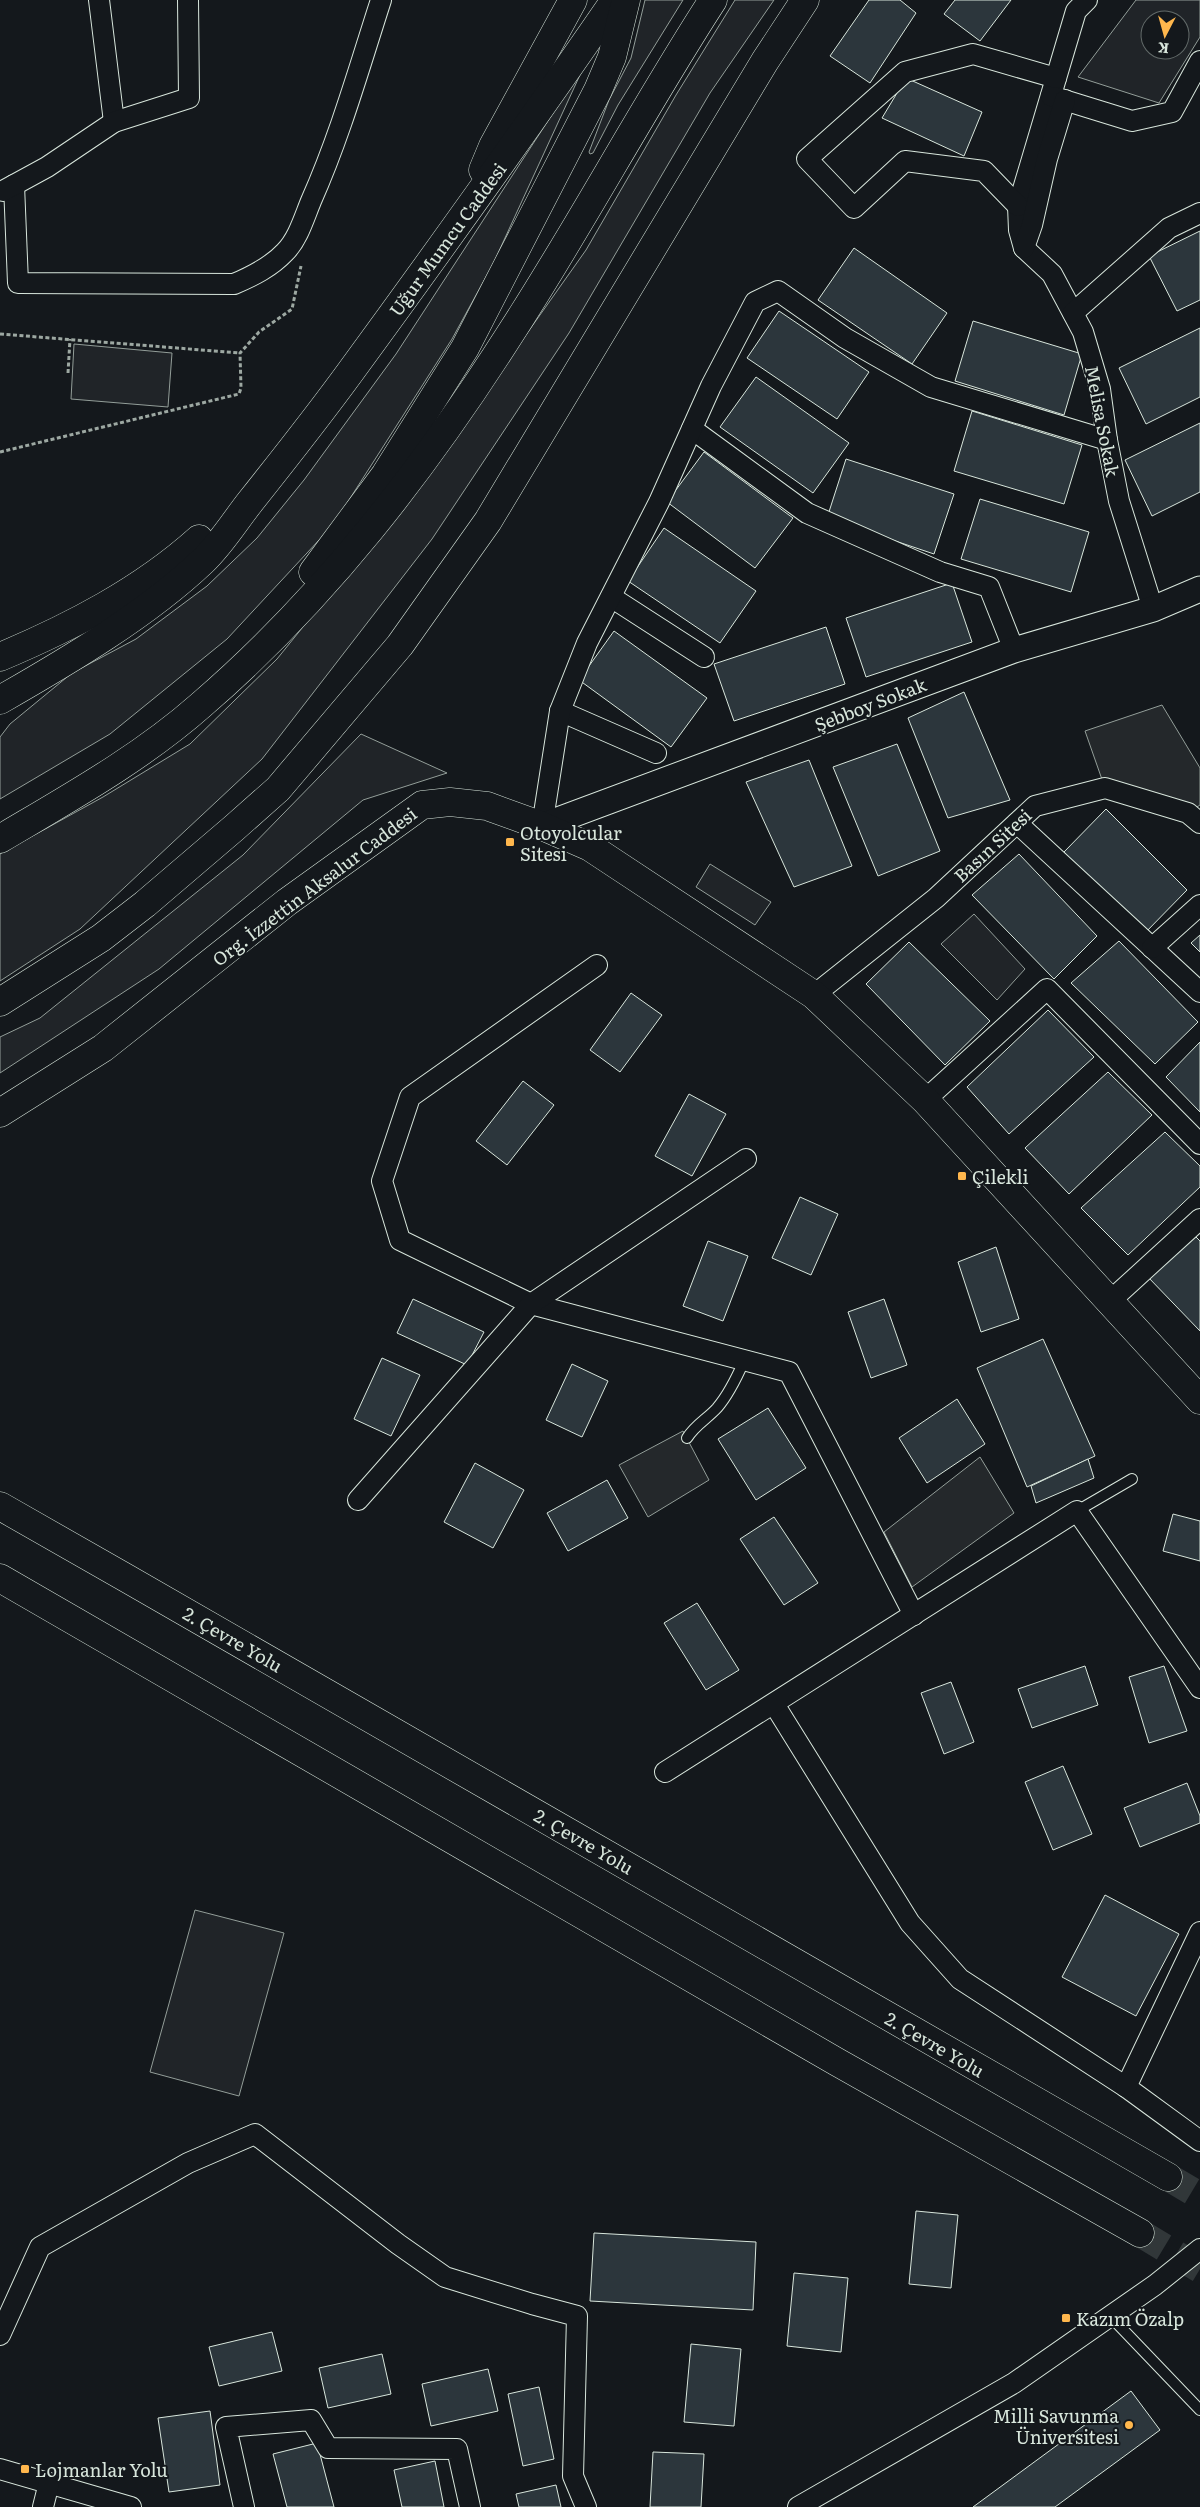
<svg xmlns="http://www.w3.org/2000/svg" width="1200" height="2507" font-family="Literata,serif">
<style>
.green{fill:#202428;stroke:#939e99;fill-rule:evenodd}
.parking{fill:#24282b;stroke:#939e99}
.building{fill:#2c363c;stroke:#d8e6dc}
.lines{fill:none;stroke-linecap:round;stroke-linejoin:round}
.motorway-tunnel{stroke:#313739;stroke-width:28;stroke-dasharray:28 14;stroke-linecap:butt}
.service-casing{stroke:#d8e6dc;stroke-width:12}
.minor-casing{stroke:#d8e6dc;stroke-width:22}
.tertiary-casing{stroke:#d8e6dc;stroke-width:27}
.secondary-casing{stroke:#d8e6dc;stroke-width:29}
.motorway-casing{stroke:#d8e6dc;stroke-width:29}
.path{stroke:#9da8a2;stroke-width:3;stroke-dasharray:4 2.5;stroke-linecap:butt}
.service{stroke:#14181c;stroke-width:10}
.minor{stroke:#14181c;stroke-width:20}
.tertiary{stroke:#14181c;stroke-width:25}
.secondary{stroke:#14181c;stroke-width:28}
.motorway{stroke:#14181c;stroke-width:28}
.poi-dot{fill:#ffb74d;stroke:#14181c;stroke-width:2}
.labels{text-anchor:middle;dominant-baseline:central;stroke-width:4;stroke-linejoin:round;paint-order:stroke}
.street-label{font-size:18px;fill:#d8e6dc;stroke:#14181c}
.poi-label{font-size:18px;fill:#d8e6dc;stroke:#14181c;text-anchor:start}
</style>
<rect width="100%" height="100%" fill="#14181c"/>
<g class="green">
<path d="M645,0H683L618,105L593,153L590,154L589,152L609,100L631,58Z"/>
<path d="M735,0H774L710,93L569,333L432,539L262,759L80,929L0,981V854L103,797L190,744L277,659L433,466L586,250L676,95Z"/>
<path d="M1136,0H1200V37L1159,103L1078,77ZM1150,20H1180V50H1150Z"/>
<path d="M585,64L493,264L452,339L333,525L227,639L110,734L0,799V737L10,724L72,673L136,639L207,586L257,538L304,480L396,354Z"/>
<path d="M74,344L172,353L168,407L71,399Z"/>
<path d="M361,734L447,773L363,800L159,969L0,1073V1037L40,1018L243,855Z"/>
<path d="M710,864L771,902L755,925L696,887Z"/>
<path d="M974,914L1025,969L997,1000L941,944Z"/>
<path d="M195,1910L284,1933L239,2096L150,2072Z"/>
</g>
<g class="parking">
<path d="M1162,705L1200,768V805L1188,813L1105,788L1085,731Z"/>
<path d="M683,1431L709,1480L648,1517L619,1465Z"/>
<path d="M980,1457L1014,1513L912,1587L884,1532Z"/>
</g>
<g class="building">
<path d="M869,0H900L916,13L870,83L830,56Z"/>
<path d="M955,0H1011L980,41L944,14Z"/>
<path d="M906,78L982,112L964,156L882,118Z"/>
<path d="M1200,231V300L1177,311L1149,256Z"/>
<path d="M854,248L947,313L912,364L818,300Z"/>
<path d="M779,311L869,372L837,419L747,358Z"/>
<path d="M973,321L1082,354L1064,415L955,381Z"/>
<path d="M1200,328V397L1146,424L1119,368Z"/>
<path d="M756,377L849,443L813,493L720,427Z"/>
<path d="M972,411L1082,445L1064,504L954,471Z"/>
<path d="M1200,423V492L1152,516L1125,460Z"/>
<path d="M704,452L793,518L755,568L667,502Z"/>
<path d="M846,459L954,494L934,554L827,518Z"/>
<path d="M980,499L1089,532L1071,592L961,559Z"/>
<path d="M664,528L756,591L720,643L628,581Z"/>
<path d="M952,583L972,642L866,677L846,618Z"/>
<path d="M826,627L845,684L734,721L714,664Z"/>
<path d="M614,631L707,698L671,747L579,680Z"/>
<path d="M964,692L1010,800L948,818L908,718Z"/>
<path d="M897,744L940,851L878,876L833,767Z"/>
<path d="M809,760L852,866L794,887L746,782Z"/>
<path d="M1106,809L1187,890L1143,935L1064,852Z"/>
<path d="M1019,854L1097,936L1054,979L972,895Z"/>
<path d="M1200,935V952L1191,943Z"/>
<path d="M1119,941L1198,1022L1155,1064L1071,983Z"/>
<path d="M909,942L990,1021L945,1065L866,984Z"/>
<path d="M631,993L662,1015L620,1072L590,1050Z"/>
<path d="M1048,1010L1094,1057L1009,1134L967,1087Z"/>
<path d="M1200,1042V1112L1166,1077Z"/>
<path d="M1108,1072L1152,1115L1069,1194L1025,1148Z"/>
<path d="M523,1081L554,1105L507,1165L476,1141Z"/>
<path d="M689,1094L726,1114L692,1176L655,1156Z"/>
<path d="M1165,1132L1200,1166V1187L1128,1255L1081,1208Z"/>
<path d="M800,1197L838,1214L811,1275L772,1258Z"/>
<path d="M1192,1233L1200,1241V1331L1147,1276Z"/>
<path d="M708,1241L748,1256L723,1321L683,1306Z"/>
<path d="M996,1247L1019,1319L981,1332L958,1262Z"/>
<path d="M413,1299L484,1332L467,1365L397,1333Z"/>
<path d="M884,1299L907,1365L871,1378L848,1312Z"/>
<path d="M1043,1339L1095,1456L1027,1487L977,1368Z"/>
<path d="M382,1358L420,1375L391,1436L354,1419Z"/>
<path d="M572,1364L608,1381L582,1437L546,1420Z"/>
<path d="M957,1399L985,1444L927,1483L899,1438Z"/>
<path d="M768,1408L806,1468L756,1500L718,1439Z"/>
<path d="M1088,1459L1094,1478L1036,1503L1031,1486Z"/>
<path d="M475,1463L524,1490L493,1548L444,1522Z"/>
<path d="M607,1480L628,1518L568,1551L547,1513Z"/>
<path d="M1173,1514L1200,1521V1561L1163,1551Z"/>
<path d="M774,1517L818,1583L784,1605L740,1539Z"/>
<path d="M697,1603L739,1670L706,1690L664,1623Z"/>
<path d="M1085,1666L1098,1705L1032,1728L1018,1689Z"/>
<path d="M1164,1666L1187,1731L1149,1743L1129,1677Z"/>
<path d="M951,1682L974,1742L944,1754L921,1693Z"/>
<path d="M1063,1766L1092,1834L1053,1850L1025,1782Z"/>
<path d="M1187,1783L1200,1816V1823L1140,1847L1124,1808Z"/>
<path d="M1105,1895L1179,1934L1136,2016L1062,1977Z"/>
<path d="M916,2211L958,2215L951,2288L909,2284Z"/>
<path d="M594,2233L756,2242L753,2310L590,2301Z"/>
<path d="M794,2273L848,2278L841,2352L787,2346Z"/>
<path d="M272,2332L282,2371L219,2386L209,2347Z"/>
<path d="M691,2344L741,2349L734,2426L684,2422Z"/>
<path d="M382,2354L391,2394L328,2408L319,2368Z"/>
<path d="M488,2369L498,2411L431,2426L422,2384Z"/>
<path d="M539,2387L554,2459L523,2466L508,2394Z"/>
<path d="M1131,2391L1160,2430L1055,2507H973Z"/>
<path d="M210,2411L220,2485L169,2492L158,2418Z"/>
<path d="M317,2443L334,2507H287L273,2454Z"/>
<path d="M653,2452L704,2454L701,2507H650Z"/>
<path d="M435,2461L444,2507H402L394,2470Z"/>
<path d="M556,2485L561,2507H519L516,2494Z"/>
</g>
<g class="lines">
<g class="motorway-tunnel">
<path d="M1168,2177L1200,2196"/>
<path d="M1140,2233L1200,2269"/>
</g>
<g class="service-casing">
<g id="service">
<path d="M687,1438C695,1425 707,1419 717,1408C729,1394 737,1377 744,1361"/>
<path d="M1077,1511L1132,1479"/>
<path d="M1110,2316L1200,2410"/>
</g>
</g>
<g class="minor-casing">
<g id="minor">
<path d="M99,0L114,122"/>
<path d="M1087,0L1076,11L1018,206L1019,230L1024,248L1052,274L1083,332L1100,389L1107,440L1119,501L1153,609"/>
<path d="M1051,96L1132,121L1172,112L1200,61"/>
<path d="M14,185L18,283L234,284C253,276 271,267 285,252C298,239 304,218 311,201C340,136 359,68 381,0"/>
<path d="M3,191L47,167L114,122L189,98L188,0"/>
<path d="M1018,206L984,171L905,161L854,208L807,159L905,72L973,54L1056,78"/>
<path d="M1024,248L1032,225L1047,159L1065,100"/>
<path d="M1073,313L1169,228L1200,213"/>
<path d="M692,429L807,513L940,572L989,587L1014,650"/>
<path d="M611,597L704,657"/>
<path d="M560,711L656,753"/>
<path d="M1017,823L1200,992"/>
<path d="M542,826L560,711L587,643L659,502L711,386L755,302L778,291L845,338L931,387L1107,440"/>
<path d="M1152,948L1200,905"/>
<path d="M597,965L410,1097L382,1181L400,1240L531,1304L789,1372L914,1615"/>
<path d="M814,995L936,898L1035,806L1105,788L1188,813L1200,823"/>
<path d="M925,1100L1047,989L1200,1144"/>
<path d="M1109,1302L1200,1219"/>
<path d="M358,1500L531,1304L746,1159"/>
<path d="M774,1704L910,1923L960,1979L1126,2087L1200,2141"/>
<path d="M665,1772L1077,1511L1200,1688"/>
<path d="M1126,2087L1200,1932"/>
<path d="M0,2335L40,2247L188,2163L255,2134L398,2244L445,2277L532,2304L577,2316L573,2476L586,2507"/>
<path d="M0,2469L131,2507"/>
<path d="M43,2507L49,2483"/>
<path d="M244,2507L226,2427L311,2420L328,2448L457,2449L470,2507"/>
<path d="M798,2507L1014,2383L1155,2285L1200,2249"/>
</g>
</g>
<g class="tertiary-casing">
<path id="tertiary" d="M542,826L1014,650L1153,609L1200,589"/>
</g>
<g class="secondary-casing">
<g id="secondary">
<path d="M483,170L493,146L573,0"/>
<path d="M0,657C71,627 141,591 199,539"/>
<path d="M0,700C68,661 146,615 203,561C221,544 235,521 250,502C285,458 319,415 351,371C441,248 529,125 615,0"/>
<path d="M0,1113L103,1048L287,902L422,805L450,802L487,806L542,826L590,847L814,995L925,1100L1200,1400"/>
</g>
</g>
<g class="motorway-casing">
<g id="motorway">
<path d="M313,572L385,475L465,348L598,90L612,57L626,0"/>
<path d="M0,839C69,798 141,758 201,705C325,598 424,469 512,331C582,223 643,108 713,0"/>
<path d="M0,1002L101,938L145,904L234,828L278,789L400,645L488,521L765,61L805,0"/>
<path d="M0,1506C390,1728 777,1955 1168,2177"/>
<path d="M0,1578L837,2062L1140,2233"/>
</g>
</g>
<g class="path">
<path d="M0,334L240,353"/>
<path d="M68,373L70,339"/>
<path d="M0,452L239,394L241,388L240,353L259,332L292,309L301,266"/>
</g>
<use href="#service" class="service"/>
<use href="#minor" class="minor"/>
<use href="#tertiary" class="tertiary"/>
<use href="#secondary" class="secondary"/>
<use href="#motorway" class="motorway"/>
</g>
<g class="poi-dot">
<rect x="505" y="837" width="10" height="10" rx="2.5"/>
<rect x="957" y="1171" width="10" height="10" rx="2.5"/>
<rect x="1061" y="2313" width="10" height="10" rx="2.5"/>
<circle cx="1129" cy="2425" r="5"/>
<rect x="20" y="2464" width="10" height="10" rx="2.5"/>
</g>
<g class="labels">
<g class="street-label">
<text transform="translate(447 239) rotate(-54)">Uğur Mumcu Caddesi</text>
<text transform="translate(1103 421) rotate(79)">Melisa Sokak</text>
<text transform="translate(870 704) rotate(-21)">Şebboy Sokak</text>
<text transform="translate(992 845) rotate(-43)">Basın Sitesi</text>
<text transform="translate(314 886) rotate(-37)">Org. İzzettin Aksalur Caddesi</text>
<text transform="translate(233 1639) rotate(30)">2. Çevre Yolu</text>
<text transform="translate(584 1841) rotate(30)">2. Çevre Yolu</text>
<text transform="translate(935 2044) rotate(30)">2. Çevre Yolu</text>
</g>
<g class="poi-label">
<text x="520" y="832">Otoyolcular<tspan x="520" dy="21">Sitesi</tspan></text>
<text x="972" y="1176">Çilekli</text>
<text x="1076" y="2318">Kazım Özalp</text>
<text x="1119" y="2415" text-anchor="end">Milli Savunma<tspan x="1119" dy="21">Üniversitesi</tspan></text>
<text x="35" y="2469">Lojmanlar Yolu</text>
</g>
</g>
<g transform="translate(1165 35) rotate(186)"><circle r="24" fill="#14181c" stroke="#626a69"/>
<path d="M0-4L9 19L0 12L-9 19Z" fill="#ffb74d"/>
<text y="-8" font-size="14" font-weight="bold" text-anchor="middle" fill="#d8e6dc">K</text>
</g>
</svg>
